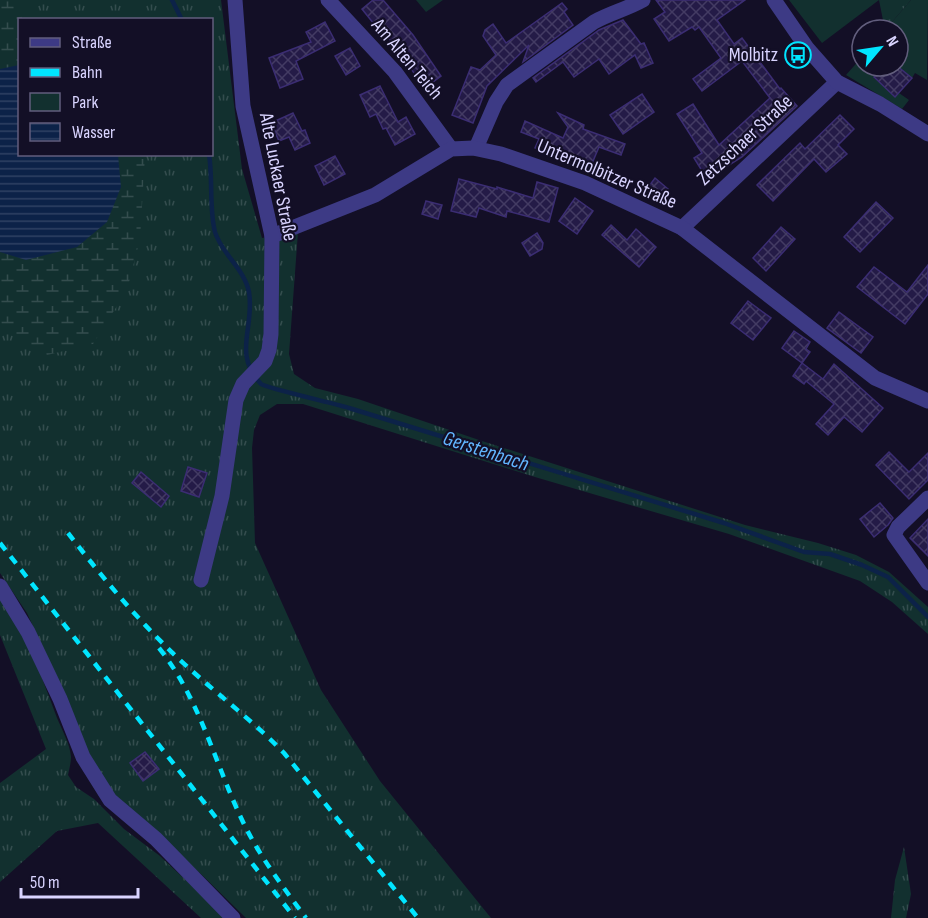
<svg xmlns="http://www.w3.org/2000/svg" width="928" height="918" font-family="'Sofia Sans Condensed',sans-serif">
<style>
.grass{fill:url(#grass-tufts);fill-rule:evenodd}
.wetland{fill:url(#wetland-marsh)}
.green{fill:#12302f}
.water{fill:url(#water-rules)}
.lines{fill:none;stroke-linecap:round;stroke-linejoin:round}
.stream{stroke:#0c2248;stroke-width:4.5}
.building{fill:url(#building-cross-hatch);stroke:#3b2d73;stroke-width:1.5}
.minor{stroke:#3d3a85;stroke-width:15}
.tertiary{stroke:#3d3a85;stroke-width:15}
.rail{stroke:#00e5ff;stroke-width:4.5;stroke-dasharray:9 8;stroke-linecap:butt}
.labels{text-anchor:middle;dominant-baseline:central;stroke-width:4.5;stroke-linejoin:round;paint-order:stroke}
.poi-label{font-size:20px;fill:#d9d4ff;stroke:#130f26;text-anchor:end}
.street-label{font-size:20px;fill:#d9d4ff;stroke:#130f26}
.water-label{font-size:21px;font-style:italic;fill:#62b6ff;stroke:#130f26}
</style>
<defs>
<pattern id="grass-tufts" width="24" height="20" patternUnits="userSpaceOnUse" patternTransform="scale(1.5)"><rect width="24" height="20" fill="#12302f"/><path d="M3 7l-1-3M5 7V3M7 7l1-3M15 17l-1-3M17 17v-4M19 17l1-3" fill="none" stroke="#344d4e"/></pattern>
<pattern id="wetland-marsh" width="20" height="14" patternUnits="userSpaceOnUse" patternTransform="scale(1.5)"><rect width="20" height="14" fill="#12302f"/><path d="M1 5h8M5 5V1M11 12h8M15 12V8" fill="none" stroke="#344d4e"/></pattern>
<pattern id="water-rules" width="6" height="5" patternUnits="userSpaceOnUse" patternTransform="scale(1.5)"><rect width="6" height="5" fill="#0c2248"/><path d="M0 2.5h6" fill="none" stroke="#2f4163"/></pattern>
<pattern id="building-cross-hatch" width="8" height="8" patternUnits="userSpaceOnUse" patternTransform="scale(1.5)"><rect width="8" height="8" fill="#241b47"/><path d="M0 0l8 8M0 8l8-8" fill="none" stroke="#433b63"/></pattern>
</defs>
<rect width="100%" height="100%" fill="#130f26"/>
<g class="grass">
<path d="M0,0H221L242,169L262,238L298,232L289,354L294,374L315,388L358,399L482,441L745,525L818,543L856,555L889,572L928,607V634L892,602L860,581L729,534L535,477L303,404H277L260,415L254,430L252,448L255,543L321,690L380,781L491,918H246L201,874L120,805L95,768L62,690L27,613L0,573ZM20,20H212V154H20Z"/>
<path d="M879,0H911L885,30Z"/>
<path d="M0,598C26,633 42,677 57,718C62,730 70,744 71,757C71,763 69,770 68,775L76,787L94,799L124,829L160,856L226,918H201L98,823L57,831L0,882V783L46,749L0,635Z"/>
<path d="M904,847L911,894L906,918H891L895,880Z"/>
</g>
<path class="wetland" d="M0,0H9L23,19L20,20V154L145,155L140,239L127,290L93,344L47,355L2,327L0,314Z"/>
<g class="green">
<path d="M416,0H443L426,12Z"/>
<path d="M789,0H879L822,43Z"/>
<path d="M911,0H928L927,80L915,73L912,78L897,66L898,30H885Z"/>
<path d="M862,57V66H884L874,78L895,96L899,93L909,100L902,109L846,75Z"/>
</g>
<path class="water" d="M19,65L20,154L118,155L121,187L107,222L77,247L26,260L0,252V69Z"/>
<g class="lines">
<g class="stream">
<path d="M172,0L182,20"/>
<path d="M209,154C213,179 209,209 215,232C221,253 244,268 249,292C255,328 232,353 261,384C266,388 337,404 349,408L724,523L804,552L830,554L862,565L888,577L928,617"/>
</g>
</g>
<g class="building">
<path d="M373,0H383L413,35L441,76L425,88L384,32L382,34L362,9Z"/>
<path d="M656,0H745L717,20L734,44L742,38L780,89L781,88L797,106L742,157L707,179L694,158L702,153L677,114L693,104L719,145L770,98L742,61L702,91L693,79L721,58L699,27L695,30L692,27L669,41L654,19L665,12Z"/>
<path d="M562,3L567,9L564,12L573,25L523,62L529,45L487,86L473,123L452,115L471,67L480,70L496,55L483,36L485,30L493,24L506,43Z"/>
<path d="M623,20L641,44L644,43L653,63L641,68L635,55L609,74L599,59L574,77L563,62L536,82L533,78L599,30Z"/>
<path d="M325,22L335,41L296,61L303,79L280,88L269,58L311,42L306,32Z"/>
<path d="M350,48L360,66L346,75L335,56Z"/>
<path d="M884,66H897L912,78L895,97L874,77Z"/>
<path d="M380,86L398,122L406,117L415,134L395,145L386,128L383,129L376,114L370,117L360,95Z"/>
<path d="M642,94L654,112L623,134L610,115Z"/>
<path d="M293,113L302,131L305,130L310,143L295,150L289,137L279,141L271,123Z"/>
<path d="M558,113L584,125L583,129L625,144L621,155L599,147L588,173L535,148L539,139L521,132L525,121L563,138L568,127Z"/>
<path d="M840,115L854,129L838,145L847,154L826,172L814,159L773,201L757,185L800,143L805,149Z"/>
<path d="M335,156L345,174L324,185L315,166Z"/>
<path d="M655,178L668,189L659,200L646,190Z"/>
<path d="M459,179L497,189V187L533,198L537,182L558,188L549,222L507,211L506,217L479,208L476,217L451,211Z"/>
<path d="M575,198L593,211L577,234L559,221Z"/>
<path d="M426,201L442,205L438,219L422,214Z"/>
<path d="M876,202L893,218L860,252L844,237Z"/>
<path d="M611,225L627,240L636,229L656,247L639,267L602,235Z"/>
<path d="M781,227L795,239L766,271L753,258Z"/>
<path d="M537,233L543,243L542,249L530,256L522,243Z"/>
<path d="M928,265V294L905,324L857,287L874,267L907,292Z"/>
<path d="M748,301L771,318L753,340L731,323Z"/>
<path d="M839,312L873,337L861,353L827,328Z"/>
<path d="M794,331L810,342L806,349L810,352L802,363L782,348Z"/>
<path d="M802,363L823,379L834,364L883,408L862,432L844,417L828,435L816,424L834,404L806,381L804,384L793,376Z"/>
<path d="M889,452L909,472L928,453V480L909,499L876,465Z"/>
<path d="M188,467L207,473L199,497L181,491Z"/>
<path d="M141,472L169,496L161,507L132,483Z"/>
<path d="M880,503L893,518L888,525L874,537L860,519Z"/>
<path d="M928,519V556L910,538Z"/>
<path d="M145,752L159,769L143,781L130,763Z"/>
</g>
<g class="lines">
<g class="minor">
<path d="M328,0L395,72L451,149"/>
<path d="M476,148L496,102L507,85L594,22C610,13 627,9 643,0"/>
<path d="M682,228L837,82"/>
<path d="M272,236L375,195L451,149L473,148L501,154L585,183L682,228L875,378L928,401"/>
<path d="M928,498L898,527L894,535L928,583"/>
<path d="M201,580L222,496L236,400L243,384L265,361L269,350L271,334L272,236L243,106L235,0"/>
</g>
<g class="tertiary">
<path d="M774,0L807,48L837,82L880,104L928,134"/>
<path d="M0,586L28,632L60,699L83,757L110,800L156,839L233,918"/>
</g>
<g class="rail">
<path d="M68,533C106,582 145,629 191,670C222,698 255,723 284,753L418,918"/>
<path d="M0,543L295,918"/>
<path d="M159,648C200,699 215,764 243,822C260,857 283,887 306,918"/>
</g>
</g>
<defs>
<g id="bus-ring" transform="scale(1.35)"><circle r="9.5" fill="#130f26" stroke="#00e5ff" stroke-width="1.5"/><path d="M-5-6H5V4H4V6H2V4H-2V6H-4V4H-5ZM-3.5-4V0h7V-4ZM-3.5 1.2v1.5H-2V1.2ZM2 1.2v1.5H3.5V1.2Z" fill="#00e5ff"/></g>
</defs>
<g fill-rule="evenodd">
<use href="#bus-ring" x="798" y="55"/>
</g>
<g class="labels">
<g class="poi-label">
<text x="778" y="55">Molbitz</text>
</g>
<g class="street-label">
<text transform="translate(407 59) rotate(50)">Am Alten Teich</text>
<text transform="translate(745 140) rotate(-43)">Zetzschaer Straße</text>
<text transform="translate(607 174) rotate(23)">Untermolbitzer Straße</text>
<text transform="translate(278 177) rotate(79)">Alte Luckaer Straße</text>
</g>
<g class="water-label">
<text transform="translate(486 451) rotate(18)">Gerstenbach</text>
</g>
</g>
<rect x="18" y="18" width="195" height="138" fill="#130f26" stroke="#625e7d" stroke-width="1.5"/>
<rect x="30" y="38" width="30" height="9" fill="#3d3a85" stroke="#625e7d" stroke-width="1.5"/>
<text x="72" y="48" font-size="18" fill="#d9d4ff">Straße</text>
<rect x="30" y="68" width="30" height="9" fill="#00e5ff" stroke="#625e7d" stroke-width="1.5"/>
<text x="72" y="78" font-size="18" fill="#d9d4ff">Bahn</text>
<rect x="30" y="93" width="30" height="18" fill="#12302f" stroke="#625e7d" stroke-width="1.5"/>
<text x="72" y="108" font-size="18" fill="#d9d4ff">Park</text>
<rect x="30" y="123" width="30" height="18" fill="url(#water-rules)" stroke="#625e7d" stroke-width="1.5"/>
<text x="72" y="138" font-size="18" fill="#d9d4ff">Wasser</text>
<g transform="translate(880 48) rotate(61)"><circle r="28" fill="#130f26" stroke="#625e7d" stroke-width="1.5"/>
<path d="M0-4.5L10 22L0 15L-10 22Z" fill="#00e5ff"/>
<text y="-9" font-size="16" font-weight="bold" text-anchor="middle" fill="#d9d4ff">N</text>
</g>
<path d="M21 888v9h117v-9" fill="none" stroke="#d9d4ff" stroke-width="3"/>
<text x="30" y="888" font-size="18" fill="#d9d4ff" stroke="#130f26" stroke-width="4.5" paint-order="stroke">50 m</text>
</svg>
